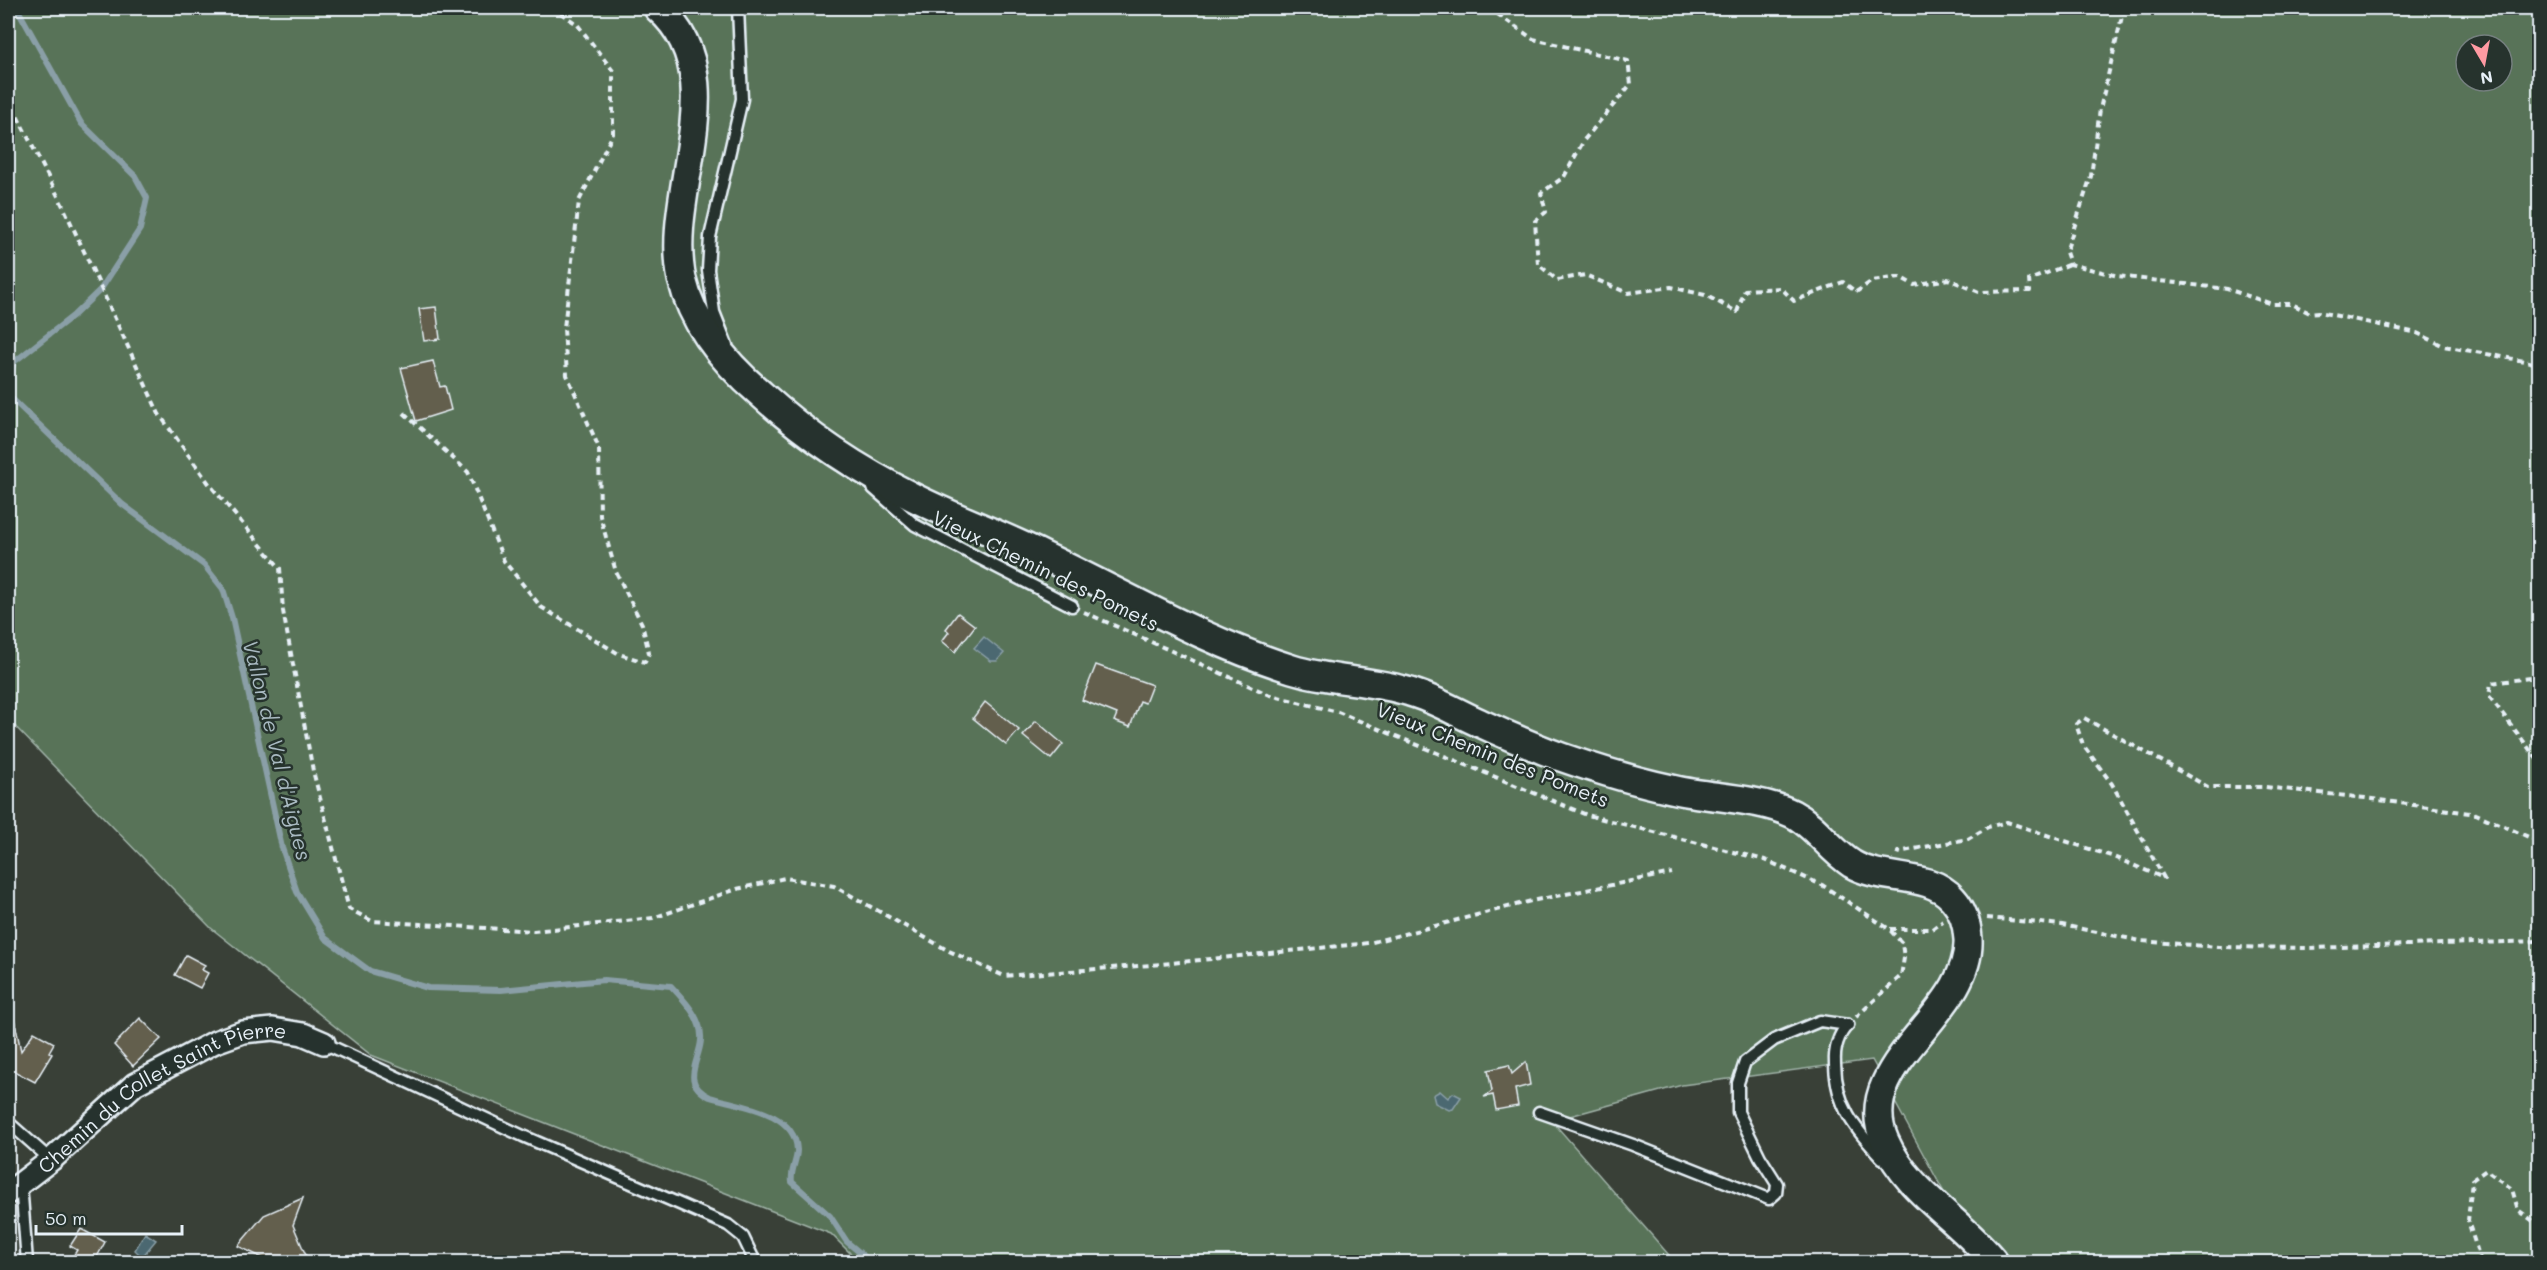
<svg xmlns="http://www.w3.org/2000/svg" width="2547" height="1270" font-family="Mali,sans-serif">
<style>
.green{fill:#587359;stroke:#a0b2a8;stroke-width:1.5;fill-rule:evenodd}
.water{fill:#4b6871;stroke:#8a9fa7;stroke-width:1.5}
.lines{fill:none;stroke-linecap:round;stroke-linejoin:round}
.stream{stroke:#8a9fa7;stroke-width:6}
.building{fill:#645e4d;stroke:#e8f1f8;stroke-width:1.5}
.service-casing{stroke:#e8f1f8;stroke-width:15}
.minor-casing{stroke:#e8f1f8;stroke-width:26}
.tertiary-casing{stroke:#e8f1f8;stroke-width:32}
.path{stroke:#e8f1f8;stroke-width:4;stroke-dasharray:6 4.5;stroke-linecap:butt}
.service{stroke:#26332d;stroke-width:10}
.minor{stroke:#26332d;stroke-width:21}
.tertiary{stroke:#26332d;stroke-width:27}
.labels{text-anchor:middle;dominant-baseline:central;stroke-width:5;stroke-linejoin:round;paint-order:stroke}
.street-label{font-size:20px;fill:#e8f1f8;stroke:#26332d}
.water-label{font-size:21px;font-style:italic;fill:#a9bac2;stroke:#26332d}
</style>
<rect width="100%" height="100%" fill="#394037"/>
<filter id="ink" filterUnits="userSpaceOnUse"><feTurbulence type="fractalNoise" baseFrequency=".0167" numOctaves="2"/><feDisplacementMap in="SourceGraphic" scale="12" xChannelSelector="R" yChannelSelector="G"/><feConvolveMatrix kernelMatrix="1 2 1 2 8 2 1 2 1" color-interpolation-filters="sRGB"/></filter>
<g filter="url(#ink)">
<path class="green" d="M8,8H2539V1262H1982L1872,1060L1682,1085L1552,1121L1675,1262H859L831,1234L371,1055L211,928L11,722L8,723ZM2466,45H2502V81H2466Z"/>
<g class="water">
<path d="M984,637L1004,653L997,661H991L974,648Z"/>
<path d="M1440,1091L1448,1098L1453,1093L1461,1097L1453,1109L1449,1110L1435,1103L1433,1095Z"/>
<path d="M145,1233L156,1240L142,1257L135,1250Z"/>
</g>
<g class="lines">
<path class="stream" d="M17,8L81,123L135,176L147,198L140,229L101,289L74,315L14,362L9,378L10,397L122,504L204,565L223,589L232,618L282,848L297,892L325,938L370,971L428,988L501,990L604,980L671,986C681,997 694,1010 699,1025C710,1054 673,1079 710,1097C740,1106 795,1111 797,1150C797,1161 790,1171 792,1182L830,1216L847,1242L871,1262"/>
</g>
<g class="building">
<path d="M436,307L440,339L424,341L419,309Z"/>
<path d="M433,361L440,387L445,386L451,410L416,421L401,368Z"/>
<path d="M958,613L975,626L955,652L942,641L949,632L946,629Z"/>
<path d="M1096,665L1152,685L1145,703L1140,701L1130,727L1114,721L1117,714L1082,700Z"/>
<path d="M985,702L1019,730L1006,745L973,718Z"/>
<path d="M1036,721L1063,744L1051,759L1023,736Z"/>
<path d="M186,955L205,965L202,970L208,973L200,988L175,975Z"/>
<path d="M14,1018L21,1051L34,1032L54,1043L49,1052L52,1054L35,1082L14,1071L8,1072V1019Z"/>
<path d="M140,1018L161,1039L133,1066L114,1045Z"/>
<path d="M1526,1062L1530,1085L1515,1089L1518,1106L1496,1110L1493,1095L1484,1097L1492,1091L1488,1070L1509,1065L1512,1074Z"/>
<path d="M303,1198L293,1225L307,1258L296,1263H273L238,1246L264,1215Z"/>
<path d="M81,1229L105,1242L97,1257L93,1256L90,1263H69L77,1250L70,1246Z"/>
</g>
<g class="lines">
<g class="service-casing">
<g id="service">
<path d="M727,345L714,312L708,270L710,237L742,99L738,8"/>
<path d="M873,488L915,525L1072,606"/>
<path d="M1848,1025C1838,1034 1834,1050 1835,1064C1836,1107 1854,1127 1882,1158"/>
<path d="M324,1043L523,1136L728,1225L743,1237L755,1262"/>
<path d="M1539,1112L1633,1145L1769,1199L1776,1193L1777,1184L1760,1157L1738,1112V1083L1745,1062L1774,1040L1820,1021L1848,1025"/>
<path d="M8,1122L51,1160"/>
<path d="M21,1183L27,1262"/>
</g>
</g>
<g class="minor-casing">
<g id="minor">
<path id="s1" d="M8,1193L51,1160L135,1084L215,1042L243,1032L273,1029L303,1034L324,1043"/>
</g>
</g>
<g class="tertiary-casing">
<path id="tertiary" d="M658,8C737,76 663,193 682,279C693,326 726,364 761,394C806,435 860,471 915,498C957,519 1002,535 1044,556C1126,595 1205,642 1292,669C1331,681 1372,680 1410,692C1435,699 1457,713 1480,723C1506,735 1534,747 1561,757C1598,770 1638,782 1676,790C1712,798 1761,798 1793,814C1816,826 1830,850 1852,864C1882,882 1929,871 1953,899C1963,910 1967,924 1968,939C1972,1014 1850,1064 1885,1141C1907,1192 1961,1220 1994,1262"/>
</g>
<g class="path">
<path d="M1489,8L1533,39L1628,61L1631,84L1584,140L1564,177L1541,193L1546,212L1535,221L1538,264L1557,280L1585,275L1628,293L1671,287L1705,295L1737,312L1745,290L1781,288L1794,301L1843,282L1856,292L1872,281L1900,277L1914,285L1948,279L1979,292L2030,291L2029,280L2070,264"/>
<path d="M2124,8L2100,109L2091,176L2066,252L2070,264L2118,276L2227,289L2272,304H2292L2310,313L2319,312L2417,333L2444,346L2540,364"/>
<path d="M8,98L64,208L159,414L210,485L280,568L283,611L313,771L349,909L372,921L534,931L653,918L737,889L785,878L834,886L949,951L1004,976L1151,965L1369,943L1531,901L1672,873"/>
<path d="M404,413L468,472L504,561L541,607L619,654L645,662L649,653L642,624L616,572L600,516L599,448L567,375L564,328L579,201L613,134V71L577,24L553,8"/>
<path d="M1084,612L1270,695L1338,712L1587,815L1765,860L1822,885L1889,929L1902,943L1904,958L1901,976L1856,1017"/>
<path d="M2540,680L2530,678L2491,683L2489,696L2540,763"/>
<path d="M1901,853L1898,852L1968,839L1988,827L2007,822L2111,856L2164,878L2112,784L2083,745L2076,724L2084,718L2208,787H2265L2365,798L2476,814L2540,842"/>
<path d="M1987,918L2062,925L2141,941L2218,947L2310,948L2540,941"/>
<path d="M1890,929H1932L1943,921"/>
<path d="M2481,1262L2468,1221L2472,1180L2486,1170L2512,1189L2518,1210L2540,1226"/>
</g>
<use href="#service" class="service"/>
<use href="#minor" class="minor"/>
<use href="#tertiary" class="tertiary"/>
</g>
</g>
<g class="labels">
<g class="street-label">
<text transform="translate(1046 570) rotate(26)">Vieux Chemin des Pomets</text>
<text transform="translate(1493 754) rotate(22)">Vieux Chemin des Pomets</text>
<text stroke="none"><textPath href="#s1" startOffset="186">Chemin du Collet Saint Pierre</textPath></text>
</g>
<g class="water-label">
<text transform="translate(278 750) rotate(76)">Vallon de Val d'Aigues</text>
</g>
</g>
<rect width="2547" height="1270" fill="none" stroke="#26332d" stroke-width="30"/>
<rect x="15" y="15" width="2517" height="1240" fill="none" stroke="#e8f1f8" stroke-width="2" filter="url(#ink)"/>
<g transform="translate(2484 63) rotate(170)"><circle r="28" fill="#26332d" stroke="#747f7e" stroke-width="1.5"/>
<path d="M0-4.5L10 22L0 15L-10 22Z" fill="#ff9aa2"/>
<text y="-9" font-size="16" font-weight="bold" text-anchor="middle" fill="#e8f1f8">N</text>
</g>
<path d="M36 1225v9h146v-9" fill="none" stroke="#e8f1f8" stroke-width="3"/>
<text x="45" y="1225" font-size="18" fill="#e8f1f8" stroke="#26332d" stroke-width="4.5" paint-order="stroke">50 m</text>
</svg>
